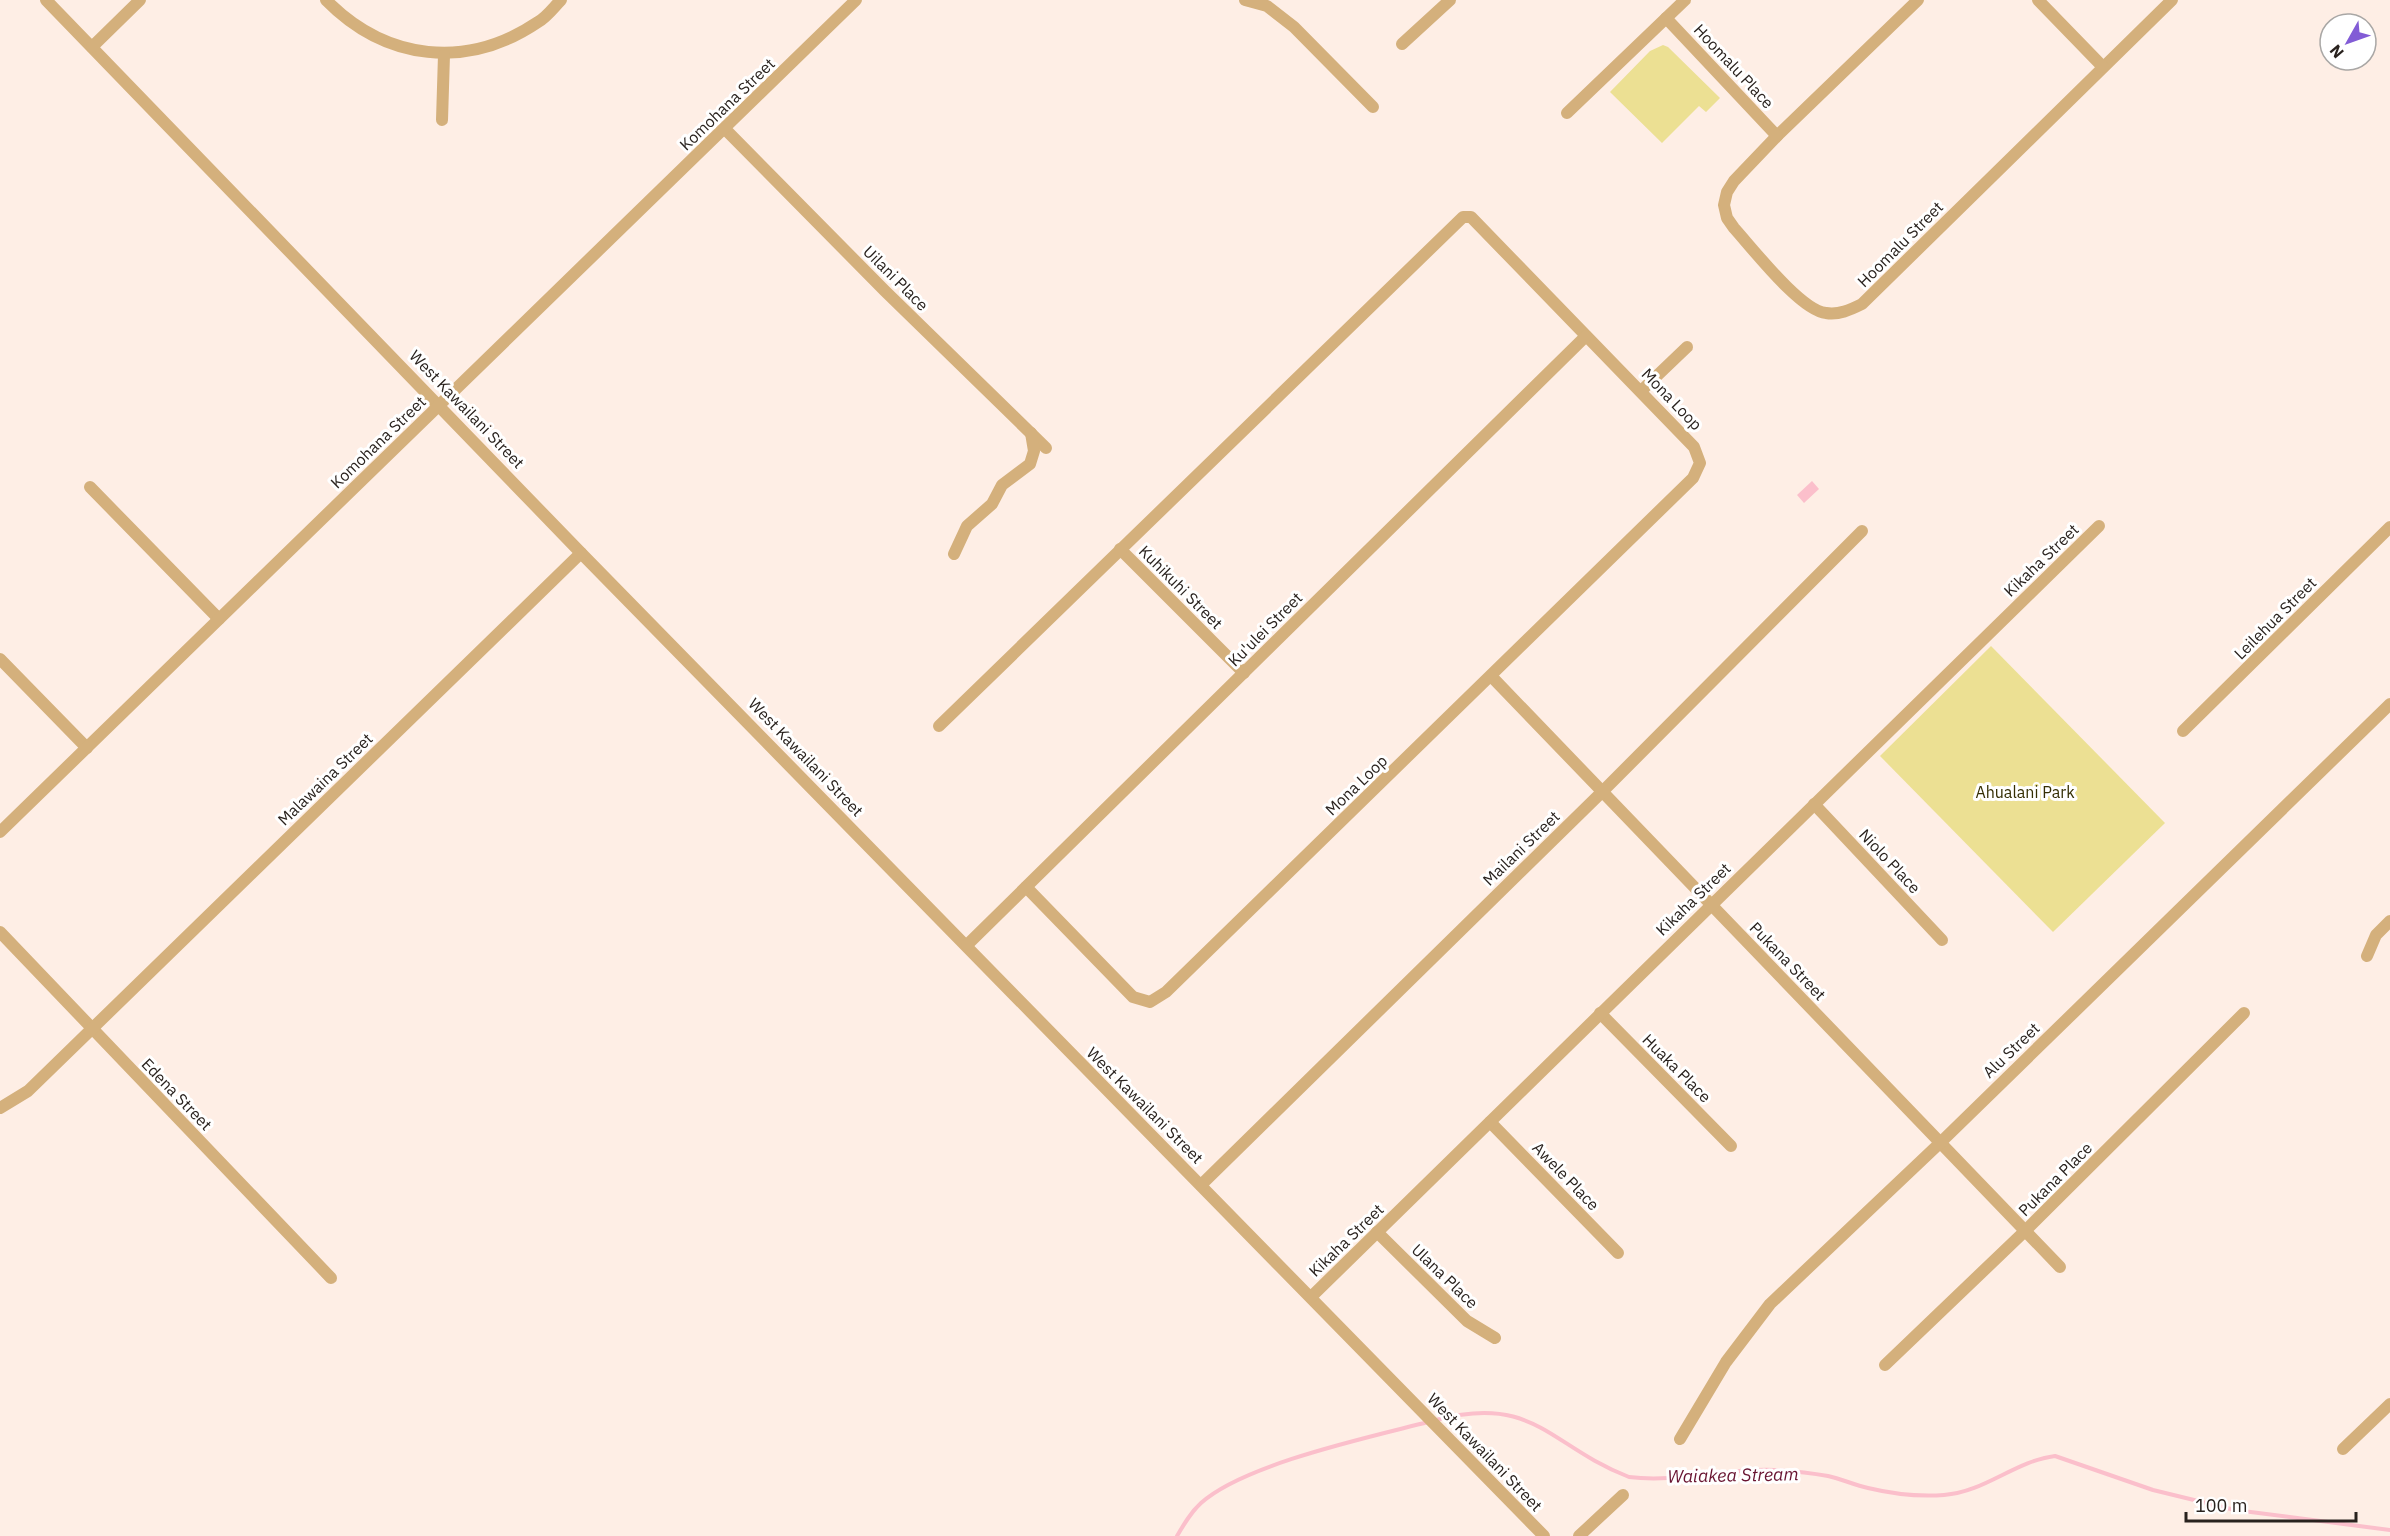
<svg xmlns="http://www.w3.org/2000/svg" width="2390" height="1536" font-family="'IBM Plex Sans',sans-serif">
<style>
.green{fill:#ece093}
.water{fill:#fbbfcb}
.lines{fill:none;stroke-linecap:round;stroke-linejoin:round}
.stream{stroke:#fbbfcb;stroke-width:4}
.minor{stroke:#d4b07c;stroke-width:12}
.labels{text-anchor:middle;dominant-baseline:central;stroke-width:6;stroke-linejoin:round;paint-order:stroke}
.street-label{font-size:16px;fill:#29221e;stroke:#fff}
.park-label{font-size:16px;fill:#342e03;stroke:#fff}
.water-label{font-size:18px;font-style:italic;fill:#681431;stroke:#fff}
</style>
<rect width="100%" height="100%" fill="#feeee5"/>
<g class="green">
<path d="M1663,45L1668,47L1720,98L1706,112L1699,106L1662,143L1610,92L1650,51Z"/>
<path d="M1991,646L2165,823L2053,932L1880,756Z"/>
</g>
<path class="water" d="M1812,481L1819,489L1804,503L1797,495Z"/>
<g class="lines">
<g class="stream">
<path d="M1436,1420C1535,1394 1549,1446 1629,1477C1677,1483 1726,1468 1774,1470C1792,1471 1811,1473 1828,1476C1842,1479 1854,1485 1868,1488C1893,1494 1918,1497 1944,1495C1985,1492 2015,1461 2055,1456L2153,1490L2235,1510L2390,1530"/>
<path d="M1177,1536C1184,1524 1191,1512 1201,1503C1244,1464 1370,1437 1428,1422"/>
</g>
<g class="minor">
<path d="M46,0L581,553L1544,1536"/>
<path d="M326,0C386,61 467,70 538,22C547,17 554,7 561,0"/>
<path d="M1245,0L1267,6L1294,27L1373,107"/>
<path d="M1918,0L1777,136L1734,181L1727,192L1724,205L1727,218L1734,228C1753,249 1801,311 1826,313C1839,315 1850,310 1862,304L2172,0"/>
<path d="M2038,0L2103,67"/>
<path d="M1666,18L1777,136"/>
<path d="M1402,44L1450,0"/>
<path d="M92,47L140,0"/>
<path d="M1567,113L1685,0"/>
<path d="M442,120L444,55"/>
<path d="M725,129L885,291L1046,448"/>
<path d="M1641,391L1687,347"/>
<path d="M90,487L219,619"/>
<path d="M1120,549L1244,673"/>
<path d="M954,554L967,526L992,504L1002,485L1030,464L1034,451L1031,433"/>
<path d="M0,659L87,748"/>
<path d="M1492,677L2060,1267"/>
<path d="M939,726L1463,217H1471L1694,447L1700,463L1693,478L1166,992L1150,1002L1133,997L1026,887"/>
<path d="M2183,731L2390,527"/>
<path d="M1814,804L1942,940"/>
<path d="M0,832L856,0"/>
<path d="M0,932L331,1278"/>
<path d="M967,945L1586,336"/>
<path d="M2367,956L2376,935L2390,921"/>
<path d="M1600,1013L1731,1146"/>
<path d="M0,1108L28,1091L581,553"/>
<path d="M1490,1122L1618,1253"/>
<path d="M1201,1185L1603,791L1862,531"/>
<path d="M1377,1232L1467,1321L1495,1338"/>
<path d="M1311,1297L2099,526"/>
<path d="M1885,1365L2025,1231L2244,1013"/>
<path d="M1680,1439L1726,1362L1770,1304L1941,1142L2390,704"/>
<path d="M2343,1449L2390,1404"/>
<path d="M1579,1536L1623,1495"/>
</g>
</g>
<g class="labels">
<g class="street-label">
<text transform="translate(1734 66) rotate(47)">Hoomalu Place</text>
<text transform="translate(727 104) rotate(-44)">Komohana Street</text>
<text transform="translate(1900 244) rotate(-45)">Hoomalu Street</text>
<text transform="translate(896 278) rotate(45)">Uilani Place</text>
<text transform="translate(1672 399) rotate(46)">Mona Loop</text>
<text transform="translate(467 409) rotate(46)">West Kawailani Street</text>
<text transform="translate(378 442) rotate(-44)">Komohana Street</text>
<text transform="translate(2041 560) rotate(-44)">Kikaha Street</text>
<text transform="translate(1181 587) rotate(45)">Kuhikuhi Street</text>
<text transform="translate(2275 618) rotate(-45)">Leilehua Street</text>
<text transform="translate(1265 629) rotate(-45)">Ku'ulei Street</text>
<text transform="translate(806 757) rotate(46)">West Kawailani Street</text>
<text transform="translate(325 779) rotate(-44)">Malawaina Street</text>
<text transform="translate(1356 785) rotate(-44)">Mona Loop</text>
<text transform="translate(1521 848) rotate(-44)">Mailani Street</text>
<text transform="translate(1890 861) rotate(47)">Niolo Place</text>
<text transform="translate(1693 899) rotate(-44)">Kikaha Street</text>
<text transform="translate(1788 961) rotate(46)">Pukana Street</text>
<text transform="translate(2011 1050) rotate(-44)">Alu Street</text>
<text transform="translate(1677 1068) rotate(45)">Huaka Place</text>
<text transform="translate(177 1094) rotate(46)">Edena Street</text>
<text transform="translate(1145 1105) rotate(45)">West Kawailani Street</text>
<text transform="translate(1566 1176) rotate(46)">Awele Place</text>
<text transform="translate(2055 1179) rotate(-45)">Pukana Place</text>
<text transform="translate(1346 1240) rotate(-44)">Kikaha Street</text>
<text transform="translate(1445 1276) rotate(44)">Ulana Place</text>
<text transform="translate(1485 1452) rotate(46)">West Kawailani Street</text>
</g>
<g class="park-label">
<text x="2025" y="792">Ahualani Park</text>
</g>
<g class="water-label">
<text transform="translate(1733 1475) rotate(-1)">Waiakea Stream</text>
</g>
</g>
<g transform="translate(2348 42) rotate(230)"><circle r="28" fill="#ffffff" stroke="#a9a7a5" stroke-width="1.5"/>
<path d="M0-4.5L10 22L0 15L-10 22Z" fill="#825cd6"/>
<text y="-9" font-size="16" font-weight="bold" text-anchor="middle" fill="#29221e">N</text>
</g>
<path d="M2186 1512v9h170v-9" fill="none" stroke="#29221e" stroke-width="3"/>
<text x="2195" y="1512" font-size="18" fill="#29221e" stroke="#ffffff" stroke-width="4.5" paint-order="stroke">100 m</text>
</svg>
